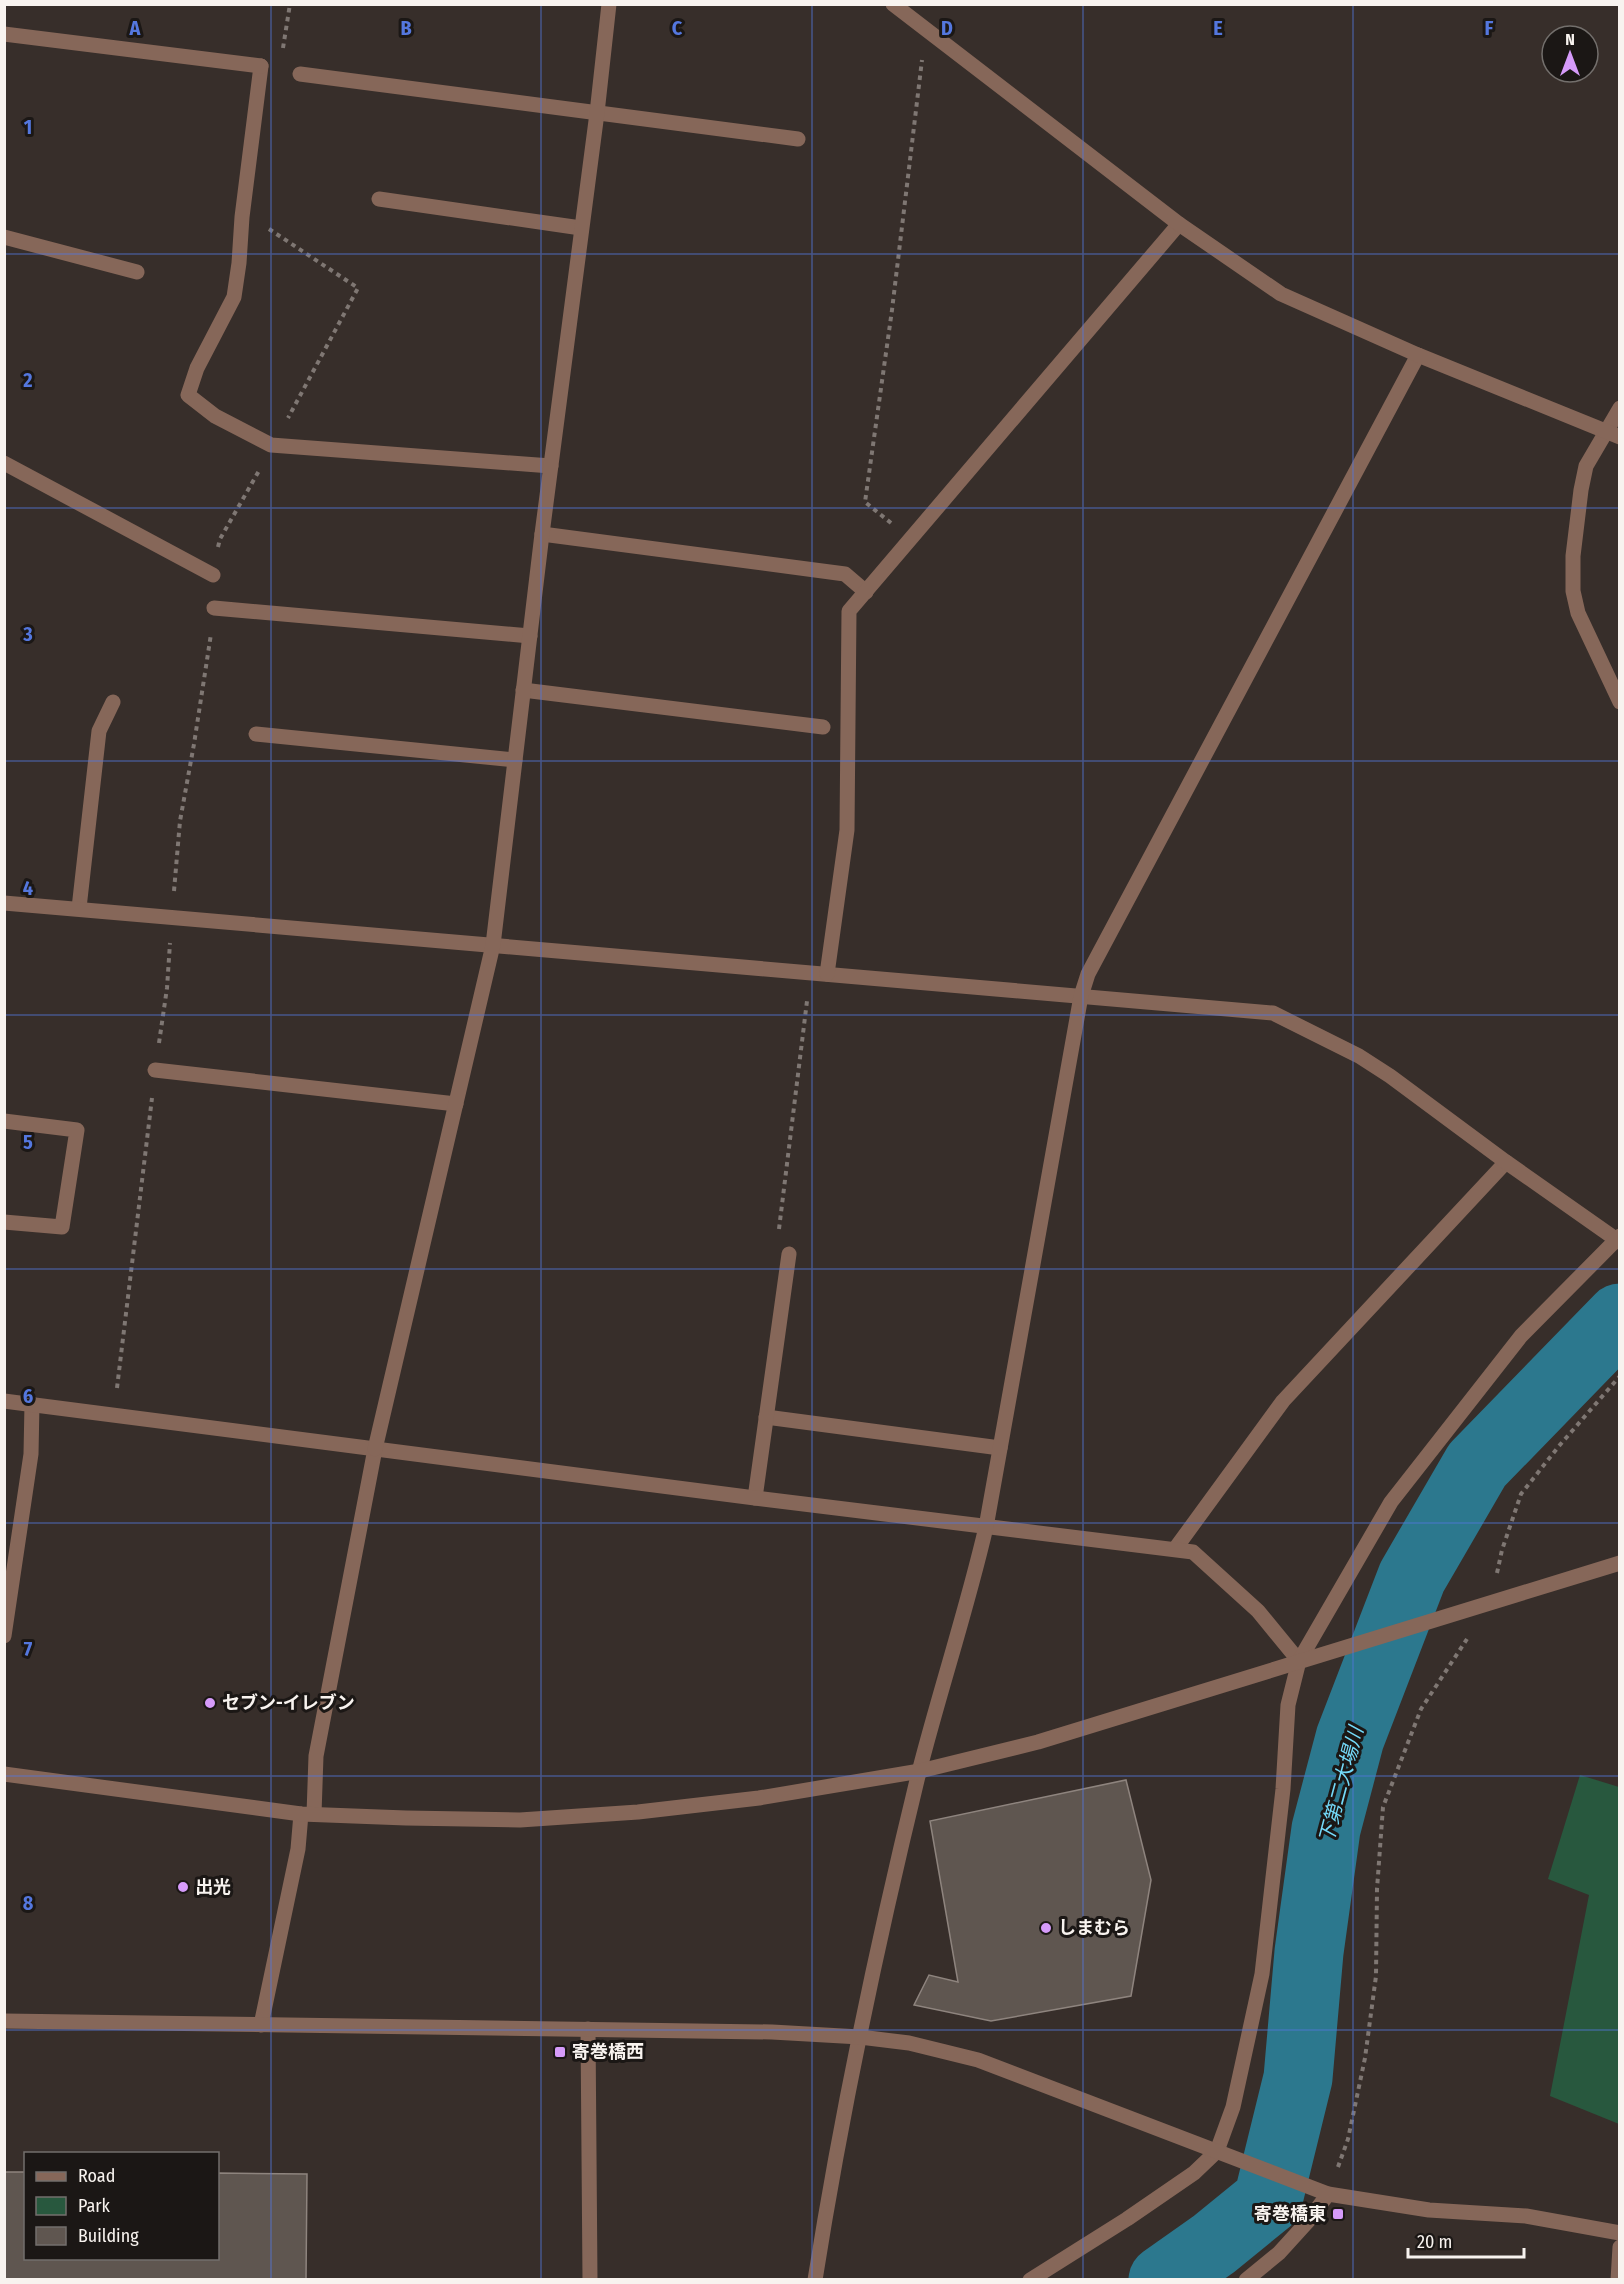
<svg xmlns="http://www.w3.org/2000/svg" width="1624" height="2284" font-family="'Fira Sans Condensed','Noto Sans JP',sans-serif">
<style>
.green{fill:#28583e}
.lines{fill:none;stroke-linecap:round;stroke-linejoin:round}
.river{stroke:#2c788e;stroke-width:69}
.building{fill:#5f5650;stroke:#8e847e;stroke-width:1.5}
.path{stroke:#7f7773;stroke-width:4;stroke-dasharray:4.5 4.5;stroke-linecap:butt}
.service{stroke:#866759;stroke-width:15}
.minor{stroke:#866759;stroke-width:15}
.tertiary{stroke:#866759;stroke-width:15}
.grid{fill:none;stroke:#5477de;stroke-width:1.5;stroke-opacity:0.55}
.poi-dot{fill:#d69bfa;stroke:#1b1715;stroke-width:2}
.labels{text-anchor:middle;dominant-baseline:central;stroke-width:6;stroke-linejoin:round;paint-order:stroke}
.poi-label{font-size:18px;font-weight:bold;fill:#f8f3ef;stroke:#1b1715;text-anchor:start}
.water-label{font-size:20px;font-style:italic;fill:#74daf9;stroke:#1b1715}
.grid-label{font-size:20px;text-anchor:middle;font-weight:bold;fill:#5477de;stroke:#1b1715;stroke-width:6;stroke-linejoin:round;paint-order:stroke}
</style>
<rect width="100%" height="100%" fill="#372e2a"/>
<path class="green" d="M1580,1775L1619,1787V2124L1550,2096L1589,1895L1548,1879Z"/>
<g class="lines">
<path class="river" d="M1163,2280L1214,2244L1268,2200L1298,2078L1309,1952L1326,1829L1350,1738L1412,1577L1477,1465L1620,1318"/>
</g>
<g class="building">
<path d="M1126,1780L1151,1880L1131,1996L991,2021L914,2005L929,1975L958,1982L930,1821Z"/>
<path d="M4,2172H26V2258H218V2173L307,2174L306,2280H4Z"/>
</g>
<g class="lines">
<g class="path">
<path d="M283,48L290,4"/>
<path d="M269,229L358,288L288,418"/>
<path d="M891,523L865,502L892,310L922,60"/>
<path d="M218,547L220,539L260,469"/>
<path d="M174,891L180,821L194,744L211,634"/>
<path d="M159,1043L167,988L170,943"/>
<path d="M779,1229L807,1001"/>
<path d="M117,1388L152,1098"/>
<path d="M1497,1573L1502,1550L1521,1494L1559,1446L1620,1376"/>
<path d="M1338,2167L1348,2139L1365,2058L1376,1976L1377,1889L1383,1807L1421,1709L1467,1639"/>
</g>
<g class="service">
<path d="M261,66L242,217L239,263L234,297L197,368L188,395L215,416L271,445L551,466"/>
<path d="M300,74L798,139"/>
<path d="M379,199L581,228"/>
<path d="M4,237L137,272"/>
<path d="M4,463L213,575"/>
<path d="M542,534L845,574L866,592"/>
<path d="M214,608L530,636"/>
<path d="M523,690L823,727"/>
<path d="M256,734L515,760"/>
<path d="M79,908L99,731L113,702"/>
<path d="M155,1070L456,1104"/>
<path d="M4,1121L77,1130L62,1227L4,1222"/>
<path d="M766,1417L1000,1448"/>
<path d="M755,1498L789,1254"/>
<path d="M1175,1549L1283,1401L1506,1162"/>
<path d="M4,1636L31,1454L32,1404"/>
</g>
<g class="minor">
<path d="M4,34L261,66"/>
<path d="M1620,408L1586,466L1581,490L1573,556V591L1578,613L1620,702"/>
<path d="M4,903L1273,1013L1359,1056L1390,1076L1506,1162L1620,1242"/>
<path d="M827,974L847,830L849,611L1179,224"/>
<path d="M4,1401L755,1498L1193,1552L1258,1611L1299,1661"/>
<path d="M314,1814L316,1756L375,1449"/>
<path d="M261,2025L298,1849L301,1814"/>
<path d="M588,2029L590,2280"/>
<path d="M815,2280C842,2109 878,1940 919,1772C940,1690 967,1609 986,1527L1081,996L1088,974L1418,355"/>
<path d="M1030,2280L1127,2219L1194,2173L1217,2151L1233,2107L1262,1974L1283,1789L1288,1705L1299,1661L1391,1502L1521,1336L1620,1236"/>
<path d="M1246,2280L1279,2253L1309,2220L1328,2194"/>
<path d="M1618,2280L1620,2247"/>
</g>
<g class="tertiary">
<path d="M893,4L1179,224L1281,294L1418,355L1620,437"/>
<path d="M375,1449L493,945L542,534L597,113L609,4"/>
<path d="M4,1774L301,1814L406,1818L520,1820L638,1812L759,1798L920,1771L1038,1742L1620,1563"/>
<path d="M4,2021L772,2032L860,2037L909,2043L978,2060L1328,2194L1429,2210L1526,2216L1620,2233"/>
</g>
</g>
<path class="grid" d="M271,4V2280M541,4V2280M812,4V2280M1083,4V2280M1353,4V2280M4,254H1620M4,508H1620M4,761H1620M4,1015H1620M4,1269H1620M4,1523H1620M4,1776H1620M4,2030H1620"/>
<g class="poi-dot">
<circle cx="210" cy="1703" r="6"/>
<circle cx="183" cy="1887" r="6"/>
<circle cx="1046" cy="1928" r="6"/>
<rect x="554" y="2046" width="12" height="12" rx="3"/>
<rect x="1332" y="2208" width="12" height="12" rx="3"/>
</g>
<g class="labels">
<g class="poi-label">
<text x="222" y="1703">セブン-イレブン</text>
<text x="195" y="1887">出光</text>
<text x="1058" y="1928">しまむら</text>
<text x="572" y="2052">寄巻橋西</text>
<text x="1326" y="2214" text-anchor="end">寄巻橋東</text>
</g>
<g class="water-label">
<text transform="translate(1341 1785) rotate(-75)">下第二大場川</text>
</g>
</g>
<g class="grid-label">
<text x="135" y="35">A</text>
<text x="406" y="35">B</text>
<text x="677" y="35">C</text>
<text x="947" y="35">D</text>
<text x="1218" y="35">E</text>
<text x="1489" y="35">F</text>
<text x="28" y="134">1</text>
<text x="28" y="387">2</text>
<text x="28" y="641">3</text>
<text x="28" y="895">4</text>
<text x="28" y="1149">5</text>
<text x="28" y="1403">6</text>
<text x="28" y="1656">7</text>
<text x="28" y="1910">8</text>
</g>
<rect width="1624" height="2284" fill="none" stroke="#f8f3ef" stroke-width="12"/>
<rect x="24" y="2152" width="195" height="108" fill="#1b1715" stroke="#736f6c" stroke-width="1.5"/>
<rect x="36" y="2172" width="30" height="9" fill="#866759" stroke="#736f6c" stroke-width="1.5"/>
<text x="78" y="2182" font-size="18" fill="#f8f3ef">Road</text>
<rect x="36" y="2197" width="30" height="18" fill="#28583e" stroke="#736f6c" stroke-width="1.5"/>
<text x="78" y="2212" font-size="18" fill="#f8f3ef">Park</text>
<rect x="36" y="2227" width="30" height="18" fill="#5f5650" stroke="#736f6c" stroke-width="1.5"/>
<text x="78" y="2242" font-size="18" fill="#f8f3ef">Building</text>
<g transform="translate(1570 54)"><circle r="28" fill="#1b1715" stroke="#736f6c" stroke-width="1.5"/>
<path d="M0-4.5L10 22L0 15L-10 22Z" fill="#d69bfa"/>
<text y="-9" font-size="16" font-weight="bold" text-anchor="middle" fill="#f8f3ef">N</text>
</g>
<path d="M1408 2248v9h116v-9" fill="none" stroke="#f8f3ef" stroke-width="3"/>
<text x="1417" y="2248" font-size="18" fill="#f8f3ef" stroke="#1b1715" stroke-width="4.5" paint-order="stroke">20 m</text>
</svg>
